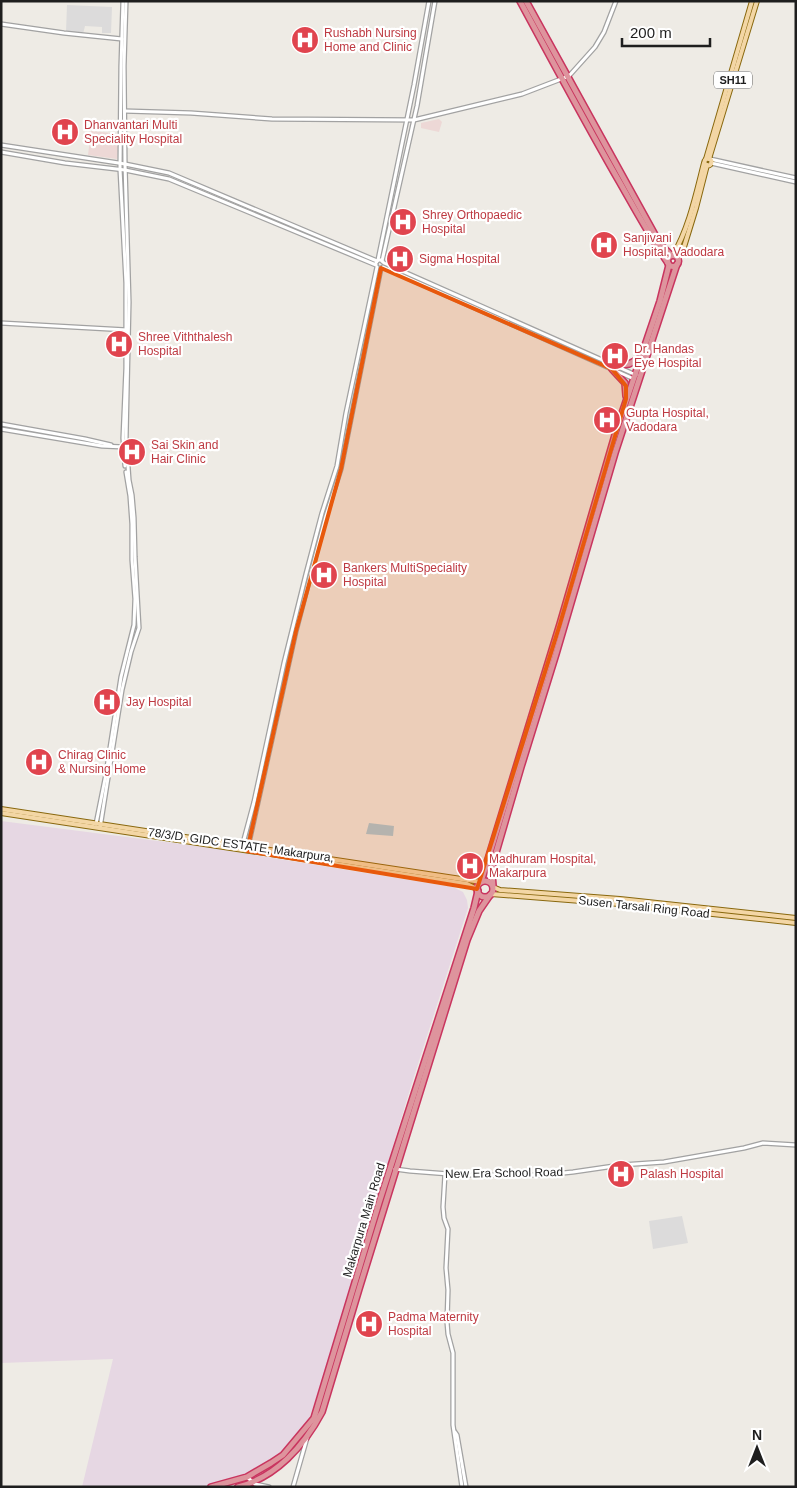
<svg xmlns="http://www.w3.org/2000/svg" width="797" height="1488" font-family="Helvetica,sans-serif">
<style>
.residential{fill:#dcdbdb}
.commercial{fill:#edd8d6}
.industrial{fill:#e6d7e3}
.water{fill:#a9cad7}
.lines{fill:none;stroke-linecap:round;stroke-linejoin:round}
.minor-casing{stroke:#a2a2a2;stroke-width:5.5}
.major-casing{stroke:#89680e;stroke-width:6}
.highway-casing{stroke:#c9355f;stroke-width:8}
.minor{stroke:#fff;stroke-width:3}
.major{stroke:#f3d6a5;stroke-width:4}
.highway{stroke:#de949d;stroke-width:5}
.marked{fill:#e8590c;fill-opacity:0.2;stroke:#e8590c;stroke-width:4;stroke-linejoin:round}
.labels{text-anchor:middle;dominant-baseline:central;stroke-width:4.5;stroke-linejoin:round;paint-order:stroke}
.shield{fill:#fff;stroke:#626262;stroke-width:1}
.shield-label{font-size:11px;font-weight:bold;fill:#1e1e1e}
.health-label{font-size:12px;fill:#be3a42;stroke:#fff;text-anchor:start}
.street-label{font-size:12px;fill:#1e1e1e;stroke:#fff}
</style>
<rect width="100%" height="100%" fill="#eeebe5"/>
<g class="residential">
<path d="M67,5L112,7L111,33H102V27L85,26L83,34L66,32Z"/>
<path d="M682,1216L688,1243L653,1249L649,1221Z"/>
</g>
<g class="commercial">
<path d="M439,119L442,122L439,132L421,128V123Z"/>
<path d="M91,131L120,134L117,159L88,155Z"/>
</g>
<path class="industrial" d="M1,821L205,847L453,887L463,892L467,900L468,908L411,1086L328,1362L308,1422L289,1450L238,1480L212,1487H82L113,1359L1,1363Z"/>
<path class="water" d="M369,823L394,826L393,836L366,834Z"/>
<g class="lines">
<g class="minor-casing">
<g id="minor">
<path d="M123,1L121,66L120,169L126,283V368L123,438L125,466"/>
<path d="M1,24L64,33L122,39"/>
<path d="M125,111L191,113L272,119L414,120L522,94L569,76L595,47L604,32L616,1"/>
<path d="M1,145L125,164L169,173L377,261"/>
<path d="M1,152L65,163L125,170L169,179L376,265"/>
<path d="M710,159L796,178"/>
<path d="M711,163L796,182"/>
<path d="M378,260L414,85L429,1"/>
<path d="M382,261L417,106L435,1"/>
<path d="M376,263L378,260H381L384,263L636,375"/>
<path d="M383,267L634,379"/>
<path d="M1,323L127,330"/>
<path d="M1,424L85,439L111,445"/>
<path d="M1,429L102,446L124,447"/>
<path d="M96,824L106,774L121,677L134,625L135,599L132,560V524L130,496L126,472"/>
<path d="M100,828L122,690L131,652L139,628L135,557L134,518L132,495L129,480L126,439L129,302L125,164L124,66L126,1"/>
<path d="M242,847L254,802L284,663L306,574L322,513L337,466L346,413L377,267"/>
<path d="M248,847L296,631L326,516L341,469L381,268"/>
<path d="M395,1169L410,1171L462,1175H544L573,1172L621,1165L664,1162L744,1148L763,1143L796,1145"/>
<path d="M445,1174L443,1207L444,1218L448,1229L446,1268L448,1290L447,1322L448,1334L453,1353V1425L462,1487"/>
<path d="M455,1432L457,1435L466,1487"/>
<path d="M247,1477L255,1484L269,1487"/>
<path d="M293,1487L307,1438"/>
</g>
</g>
<g class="major-casing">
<g id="major">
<circle cx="708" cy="162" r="3.5"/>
<path d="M706,159L752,1"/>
<path d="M709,159L757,1"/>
<path d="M673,255C689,228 696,194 704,163"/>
<path d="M678,259L684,247L696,208L707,165"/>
<path d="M1,809L481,882"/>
<path d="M1,813L467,884L477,889"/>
<path d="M493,887L500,890L620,899L796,918"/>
<path d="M491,894L619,904L796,923"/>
</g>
</g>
<g class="highway-casing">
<g id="highway">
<path d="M520,1C553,62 585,122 619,181C635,209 650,237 668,263"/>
<path d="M526,1C571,82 615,163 660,244L671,255"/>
<circle cx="673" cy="261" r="5.5"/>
<path d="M615,366L629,364L640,358"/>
<path d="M612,369L625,383L626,396"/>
<circle cx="485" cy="889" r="8"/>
<path d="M481,882L560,624L617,428L660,301L669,265"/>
<path d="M493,886L492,872L493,863L521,767L556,654L615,453L677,264"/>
<path d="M211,1487L247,1477L271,1463L283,1455L314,1418L379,1203L474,908L478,891"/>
<path d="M238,1487C276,1477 304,1446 322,1412L359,1289L467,940L479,911L490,895"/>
</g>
</g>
<use href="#minor" class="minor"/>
<use href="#major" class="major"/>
<use href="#highway" class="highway"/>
</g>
<path class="marked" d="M381,268L612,369L626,386V399L560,624L477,889L247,851L296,631L341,469Z"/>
<defs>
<g id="hospital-disc" transform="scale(1.4375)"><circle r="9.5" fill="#e0444e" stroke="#fff"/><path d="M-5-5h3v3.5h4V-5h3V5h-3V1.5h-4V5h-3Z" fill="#fff"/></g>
</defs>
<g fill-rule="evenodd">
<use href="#hospital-disc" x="305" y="40"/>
<use href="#hospital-disc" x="65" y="132"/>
<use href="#hospital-disc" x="403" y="222"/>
<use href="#hospital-disc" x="604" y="245"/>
<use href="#hospital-disc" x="400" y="259"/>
<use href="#hospital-disc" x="119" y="344"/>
<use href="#hospital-disc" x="615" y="356"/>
<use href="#hospital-disc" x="607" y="420"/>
<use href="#hospital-disc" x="132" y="452"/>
<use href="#hospital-disc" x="324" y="575"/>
<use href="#hospital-disc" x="107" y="702"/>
<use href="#hospital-disc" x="39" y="762"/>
<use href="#hospital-disc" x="470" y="866"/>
<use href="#hospital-disc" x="621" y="1174"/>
<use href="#hospital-disc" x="369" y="1324"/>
</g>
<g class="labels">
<rect class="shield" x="714" y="71.5" width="38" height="17" rx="4"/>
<g class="shield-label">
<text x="733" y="80">SH11</text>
</g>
<g class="health-label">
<text x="324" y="33">Rushabh Nursing<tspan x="324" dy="14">Home and Clinic</tspan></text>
<text x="84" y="125">Dhanvantari Multi<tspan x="84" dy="14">Speciality Hospital</tspan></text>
<text x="422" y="215">Shrey Orthopaedic<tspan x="422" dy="14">Hospital</tspan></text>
<text x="623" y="238">Sanjivani<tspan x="623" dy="14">Hospital, Vadodara</tspan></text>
<text x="419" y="259">Sigma Hospital</text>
<text x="138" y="337">Shree Viththalesh<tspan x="138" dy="14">Hospital</tspan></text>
<text x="634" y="349">Dr. Handas<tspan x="634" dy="14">Eye Hospital</tspan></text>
<text x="626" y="413">Gupta Hospital,<tspan x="626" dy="14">Vadodara</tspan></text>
<text x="151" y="445">Sai Skin and<tspan x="151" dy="14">Hair Clinic</tspan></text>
<text x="343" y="568">Bankers MultiSpeciality<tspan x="343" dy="14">Hospital</tspan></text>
<text x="126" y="702">Jay Hospital</text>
<text x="58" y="755">Chirag Clinic<tspan x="58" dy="14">&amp; Nursing Home</tspan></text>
<text x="489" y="859">Madhuram Hospital,<tspan x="489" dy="14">Makarpura</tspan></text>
<text x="640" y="1174">Palash Hospital</text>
<text x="388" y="1317">Padma Maternity<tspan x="388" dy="14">Hospital</tspan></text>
</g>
<g class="street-label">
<text transform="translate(241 845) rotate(8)">78/3/D, GIDC ESTATE, Makarpura,</text>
<text transform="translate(644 907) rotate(6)">Susen Tarsali Ring Road</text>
<text transform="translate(504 1173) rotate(-1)">New Era School Road</text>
<text transform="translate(364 1220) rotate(-73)">Makarpura Main Road</text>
</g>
</g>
<rect width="797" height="1488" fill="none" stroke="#1e1e1e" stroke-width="5"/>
<g transform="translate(757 1448)" stroke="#ffffff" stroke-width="4" paint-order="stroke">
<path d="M0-4L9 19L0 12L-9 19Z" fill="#1e1e1e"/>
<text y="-8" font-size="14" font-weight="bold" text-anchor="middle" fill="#1e1e1e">N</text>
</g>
<path d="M622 38v8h88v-8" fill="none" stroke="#1e1e1e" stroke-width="2.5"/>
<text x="630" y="38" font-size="15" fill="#1e1e1e" stroke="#ffffff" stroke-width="4" paint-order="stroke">200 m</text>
</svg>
